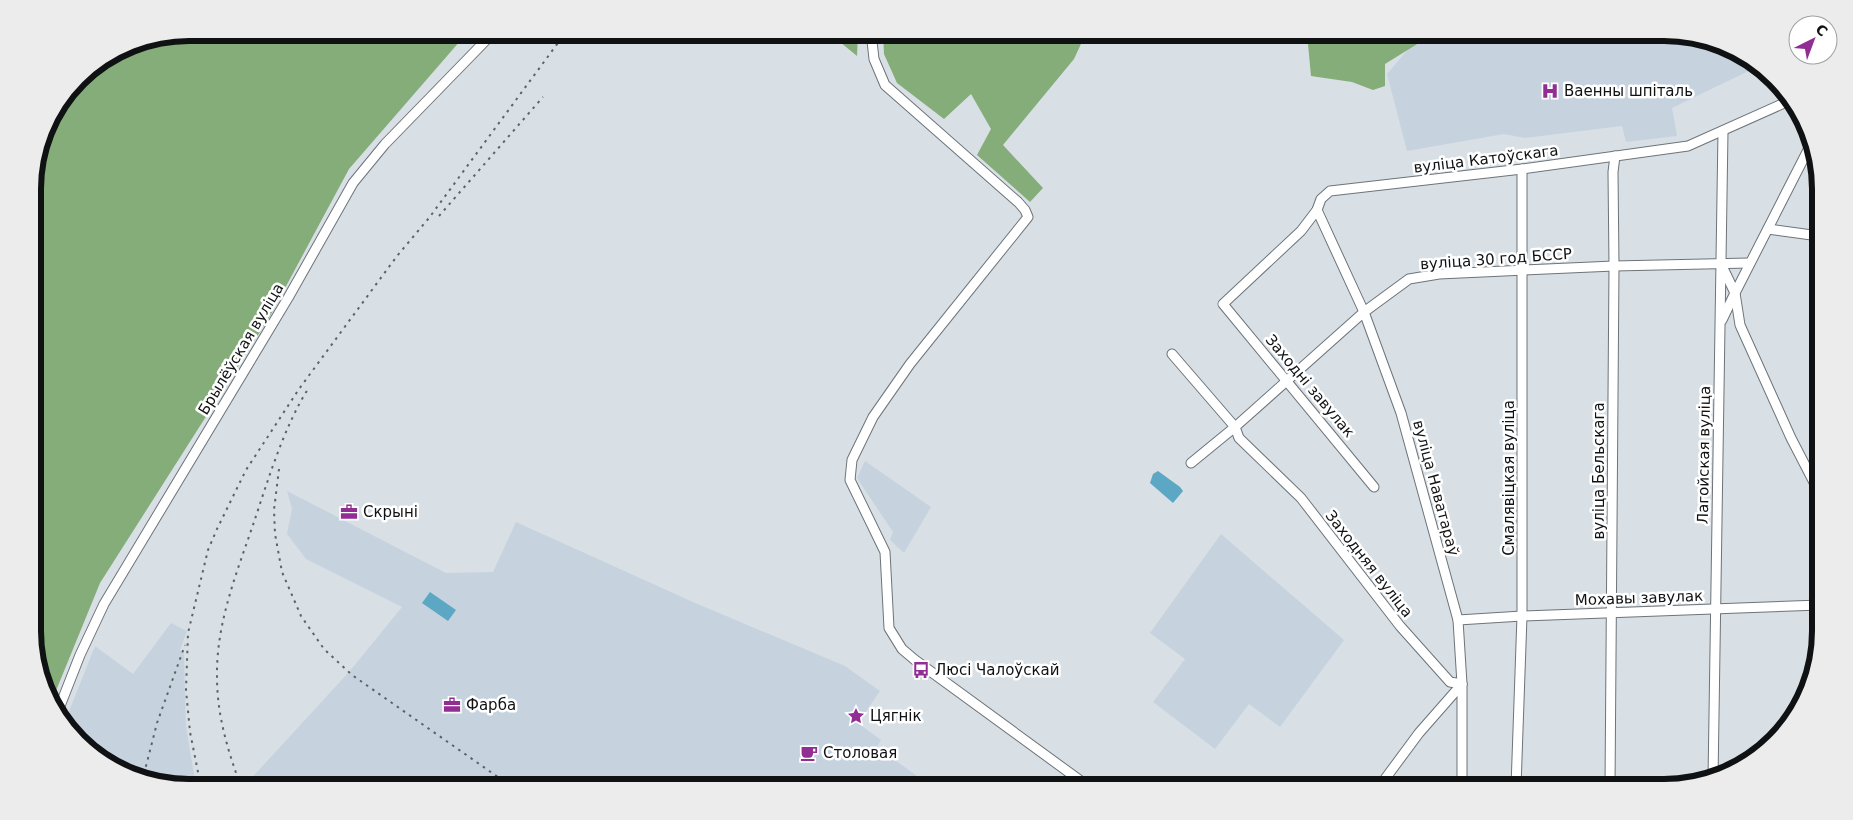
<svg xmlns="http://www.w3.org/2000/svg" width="1853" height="820" font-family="'DejaVu Sans',sans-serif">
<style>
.built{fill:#c6d3df}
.forest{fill:#84ad79}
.water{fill:#5ba7c4}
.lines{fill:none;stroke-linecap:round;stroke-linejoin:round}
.minor-casing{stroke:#6d7479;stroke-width:11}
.minor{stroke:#fff;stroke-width:9}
.rail{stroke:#5e6265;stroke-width:2;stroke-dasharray:2.5 5;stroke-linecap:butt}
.labels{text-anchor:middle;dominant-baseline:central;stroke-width:5;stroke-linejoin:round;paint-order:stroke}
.poi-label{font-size:15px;fill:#0f1113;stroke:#fff;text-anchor:start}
.street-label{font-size:15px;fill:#0f1113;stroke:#fff}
.rim{fill:none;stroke:#0f1113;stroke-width:6}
</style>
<rect width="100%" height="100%" fill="#d8dfe5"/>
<g class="built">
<path d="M1423,32L1664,33L1724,44L1755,68L1672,108L1677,136L1626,142L1622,126L1525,138L1504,134L1407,151L1387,74Z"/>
<path d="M865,461L931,507L904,553L890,540L893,532L857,478Z"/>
<path d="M287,491L446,573L493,572L516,522L693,602L845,666L880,691L858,723L881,740L877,747L917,776L909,787H240L246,784L349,672L402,607L306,559L287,534L292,509Z"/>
<path d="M1221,534L1344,640L1280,727L1249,704L1215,749L1153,702L1185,659L1150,633Z"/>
<path d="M171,623L187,631L180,650L184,654L186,726L196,787H189L129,776L64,724L95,646L133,674Z"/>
</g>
<g class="forest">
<path d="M189,32L467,33L349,169L270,316L100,583L53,698L34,652L33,178L48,120L86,71L129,44Z"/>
<path d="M829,33H858L857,56Z"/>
<path d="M883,33H1086L1074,59L1003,145L1043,188L1030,202L977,155L991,129L971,94L944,119L897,83L884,54Z"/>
<path d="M1307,33L1435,32V33L1385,64V86L1373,90L1352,82L1311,76Z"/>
</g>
<g class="water">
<path d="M1158,471L1180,487L1183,491L1173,503L1150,483L1153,474Z"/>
<path d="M430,592L456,610L448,621L422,603Z"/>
</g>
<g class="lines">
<g class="minor-casing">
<g id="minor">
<path d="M871,32L874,59L885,85L1018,202L1025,210L1028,217L910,364L873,417L852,460L850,480L885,552L889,628L902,649L915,660L1089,787"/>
<path d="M1810,146L1735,293L1740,325L1791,438L1820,494"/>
<path d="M1317,210L1364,312L1401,413L1458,620L1462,684V787"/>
<path d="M1768,229L1819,236"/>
<path d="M1722,320L1735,293L1722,266"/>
<path d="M1172,354L1235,427L1239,438L1301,498L1400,626L1450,682L1462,684"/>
<path d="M1191,463L1235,427L1364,312L1409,279L1439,274L1614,266L1749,263"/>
<path d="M1374,487L1223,304L1301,231L1317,210L1321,199L1330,191L1522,169L1688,146L1791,100"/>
<path d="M1458,620L1522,616L1820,605"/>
<path d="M58,711L80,655L104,604L288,298L353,183L385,144L494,32"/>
<path d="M1713,780L1723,131"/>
<path d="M1379,787L1419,733L1462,684"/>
<path d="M1516,787L1522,616V169"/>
<path d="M1610,787L1614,266L1613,172L1615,156"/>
</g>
</g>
<use href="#minor" class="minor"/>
<g class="rail">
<path d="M439,216L543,97"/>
<path d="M279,469L274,510L275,534L282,572L301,616L324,649L352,675L505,782"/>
<path d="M144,774L157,723L185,645"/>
<path d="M201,787L190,732L186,690L188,633L208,550L217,529L246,470L299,389L397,256L429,218L566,32"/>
<path d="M241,787C228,751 217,716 217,677C216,623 237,572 254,522C268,480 284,427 308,389"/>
</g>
</g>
<defs>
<g id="hospital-bare" transform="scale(1.35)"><path d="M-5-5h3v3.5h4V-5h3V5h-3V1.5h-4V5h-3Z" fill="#912d93" stroke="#fff" stroke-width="2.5" paint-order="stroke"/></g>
<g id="office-bare" transform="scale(1.35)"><path d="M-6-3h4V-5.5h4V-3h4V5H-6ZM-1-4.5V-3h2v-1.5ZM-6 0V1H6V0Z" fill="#912d93" stroke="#fff" stroke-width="2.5" paint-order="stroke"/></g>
<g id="bus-bare" transform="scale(1.35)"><path d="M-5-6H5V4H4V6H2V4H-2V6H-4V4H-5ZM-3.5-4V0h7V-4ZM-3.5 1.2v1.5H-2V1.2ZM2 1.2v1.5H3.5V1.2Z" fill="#912d93" stroke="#fff" stroke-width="2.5" paint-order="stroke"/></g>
<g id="sight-bare" transform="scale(1.35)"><path d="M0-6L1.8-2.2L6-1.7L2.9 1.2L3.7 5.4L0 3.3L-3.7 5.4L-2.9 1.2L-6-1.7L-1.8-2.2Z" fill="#912d93" stroke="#fff" stroke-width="2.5" paint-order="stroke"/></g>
<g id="cafe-bare" transform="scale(1.35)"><path d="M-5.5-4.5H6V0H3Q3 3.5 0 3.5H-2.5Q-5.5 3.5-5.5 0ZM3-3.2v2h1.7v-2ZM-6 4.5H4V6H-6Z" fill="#912d93" stroke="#fff" stroke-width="2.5" paint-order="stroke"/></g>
</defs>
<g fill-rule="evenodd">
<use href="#hospital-bare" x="1550" y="91"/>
<use href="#office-bare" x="349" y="512"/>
<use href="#bus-bare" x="921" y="670"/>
<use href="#office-bare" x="452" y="705"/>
<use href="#sight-bare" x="856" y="716"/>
<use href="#cafe-bare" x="809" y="753"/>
</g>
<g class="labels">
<g class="poi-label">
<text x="1564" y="91">Ваенны шпіталь</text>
<text x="363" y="512">Скрыні</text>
<text x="935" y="670">Люсі Чалоўскай</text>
<text x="466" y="705">Фарба</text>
<text x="870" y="716">Цягнік</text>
<text x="823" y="753">Столовая</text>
</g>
<g class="street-label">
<text transform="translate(1486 159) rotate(-7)">вуліца Катоўскага</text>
<text transform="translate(1496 259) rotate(-4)">вуліца 30 год БССР</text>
<text transform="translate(241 349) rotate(-59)">Брылёўская вуліца</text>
<text transform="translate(1310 386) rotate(50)">Заходні завулак</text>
<text transform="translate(1704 455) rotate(-89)">Лагойская вуліца</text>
<text transform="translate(1599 471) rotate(-90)">вуліца Бельскага</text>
<text transform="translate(1509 478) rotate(-90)">Смалявіцкая вуліца</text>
<text transform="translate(1436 488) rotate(75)">вуліца Наватараў</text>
<text transform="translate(1369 564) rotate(52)">Заходняя вуліца</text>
<text transform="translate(1639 598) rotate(-2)">Мохавы завулак</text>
</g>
</g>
<path d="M0 0H1853V820H0ZM189 41H1664A148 148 0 0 1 1812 189V631A148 148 0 0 1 1664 779H189A148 148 0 0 1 41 631V189A148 148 0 0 1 189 41Z" fill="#ececec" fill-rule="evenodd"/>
<path class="rim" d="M189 41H1664A148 148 0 0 1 1812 189V631A148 148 0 0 1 1664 779H189A148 148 0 0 1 41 631V189A148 148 0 0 1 189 41Z"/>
<g transform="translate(1813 40) rotate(42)"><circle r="24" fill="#ffffff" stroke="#9fa0a1"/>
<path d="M0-4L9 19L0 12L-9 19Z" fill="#912d93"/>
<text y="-8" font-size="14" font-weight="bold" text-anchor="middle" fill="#0f1113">С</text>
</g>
</svg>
